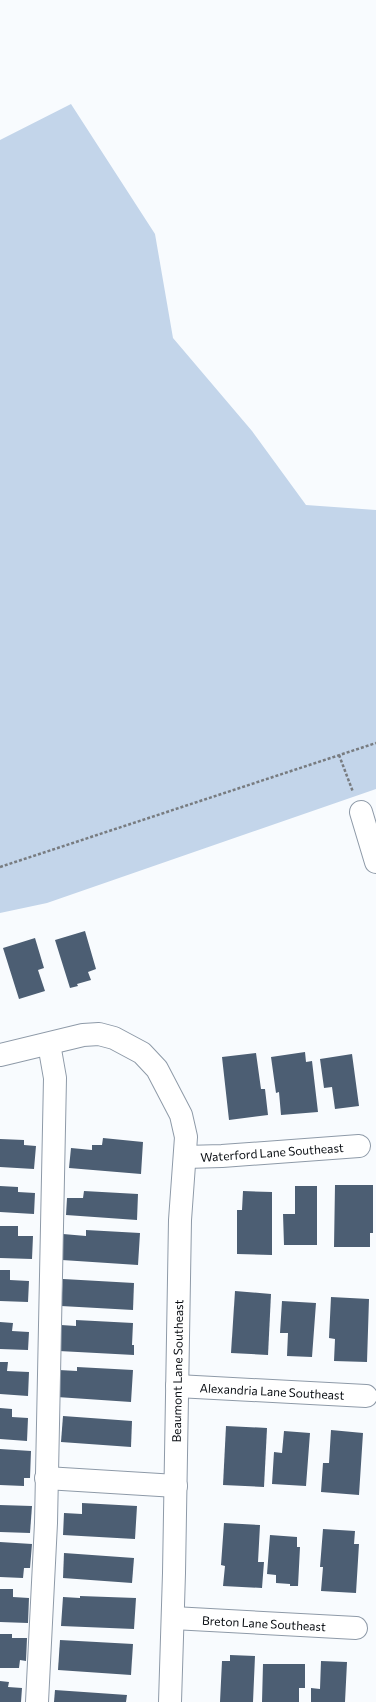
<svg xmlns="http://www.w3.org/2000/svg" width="376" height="1702" font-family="Commissioner,sans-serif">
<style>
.green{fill:#c3d5ea}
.building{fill:#4c5e73}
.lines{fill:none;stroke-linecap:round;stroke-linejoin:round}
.minor-casing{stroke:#8e9aa8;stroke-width:24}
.path{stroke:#787c80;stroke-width:2.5;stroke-dasharray:3 2;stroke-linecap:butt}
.minor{stroke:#fff;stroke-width:22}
.labels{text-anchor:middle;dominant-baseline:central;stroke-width:4;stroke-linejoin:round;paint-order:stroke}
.street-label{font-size:12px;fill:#080c11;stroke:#fff}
</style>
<rect width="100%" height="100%" fill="#f8fbfe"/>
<path class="green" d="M71,104L155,234L173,338L252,431L306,505L376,510V789L47,903L0,913V140Z"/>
<g class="building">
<path d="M85,931L96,969L88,972L91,980L77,984L78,986L70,988L55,940Z"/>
<path d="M35,938L44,968L38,970L45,991L19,999L3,948Z"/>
<path d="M305,1052L306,1062L312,1061L318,1112L281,1115L279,1092L276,1093L271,1057Z"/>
<path d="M256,1053L261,1089H265L268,1115L229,1120L222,1057Z"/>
<path d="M352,1054L359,1106L335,1109L332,1087L324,1088L320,1059Z"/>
<path d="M103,1138L143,1142L141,1174L69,1168L71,1148L92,1150V1145H102Z"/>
<path d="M0,1139L24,1140V1145L36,1146L34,1169L0,1167Z"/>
<path d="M335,1185H373V1233H370V1247H334Z"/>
<path d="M0,1186L18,1187V1192L35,1193L34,1214L0,1212Z"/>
<path d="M295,1186H317V1245H284L283,1214H295Z"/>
<path d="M84,1191L138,1194L137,1220L66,1215L67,1198H83Z"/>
<path d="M243,1191L272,1192V1255L237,1254V1210H242Z"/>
<path d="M0,1226H18V1236H33L32,1259L0,1258Z"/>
<path d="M86,1230L140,1233L138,1265L62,1260L63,1234L86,1236Z"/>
<path d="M0,1270H10V1280L29,1281L28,1302L0,1301Z"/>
<path d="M63,1279L134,1283L133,1310L61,1306Z"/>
<path d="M235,1291L271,1294L268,1355L231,1353Z"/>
<path d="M331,1297L369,1299L367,1362L334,1361L335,1339L329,1338Z"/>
<path d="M282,1301L316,1303L312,1357L287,1356L288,1333H280Z"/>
<path d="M76,1320L133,1323L132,1345H134V1355L59,1351L61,1325L76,1326Z"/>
<path d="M0,1322L13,1323L12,1331L29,1332L28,1350L0,1349Z"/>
<path d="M0,1362H8L7,1371L29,1372L28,1396L0,1394Z"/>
<path d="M77,1367L133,1370L131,1402L57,1397L59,1370L77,1371Z"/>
<path d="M0,1408L12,1409V1417L28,1418L27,1441L0,1439Z"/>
<path d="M63,1416L132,1421L131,1447L61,1442Z"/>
<path d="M226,1426L267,1428L264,1487L223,1485Z"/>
<path d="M331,1430L363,1433L359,1495L321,1492L323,1463H329Z"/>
<path d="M284,1431L310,1433L306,1486L272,1484L274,1452L282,1453Z"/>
<path d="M0,1449L31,1451L30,1478H24V1486L0,1485Z"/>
<path d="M82,1503L137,1506L135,1539L63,1535L64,1513L82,1514Z"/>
<path d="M0,1505L32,1506L30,1533L0,1532Z"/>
<path d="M224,1523L260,1525L258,1562H264L262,1588L223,1586L225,1566L221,1565Z"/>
<path d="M323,1529L355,1531L354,1544H359L356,1593L321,1591L323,1567H320Z"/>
<path d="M270,1535L297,1537V1547H300L298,1586H290V1584L276,1583V1575L267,1574Z"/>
<path d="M0,1542L32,1544L30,1568H24L23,1578L0,1577Z"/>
<path d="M64,1553L134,1558L132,1583L63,1578Z"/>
<path d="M0,1589H13V1597L29,1598L28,1623L0,1622Z"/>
<path d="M80,1596L136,1598L134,1629L61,1626L63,1597L80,1598Z"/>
<path d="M0,1634H12V1638H27L26,1661L20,1660L19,1668H0Z"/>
<path d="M60,1640L133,1644L131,1675L58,1670Z"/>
<path d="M230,1655L255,1656L253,1702H220L222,1661H230Z"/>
<path d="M321,1661L347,1662L345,1702H311V1688L320,1689Z"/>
<path d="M263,1664H305V1688H299V1702H262Z"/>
<path d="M0,1681L9,1682L8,1687L22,1688L21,1702H0Z"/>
<path d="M55,1690L127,1695L126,1702H54Z"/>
</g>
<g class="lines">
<g class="minor-casing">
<g id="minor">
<path d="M361,812L376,862"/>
<path d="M0,1055L83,1035L99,1034L114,1038L142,1053L157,1069L181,1115L186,1137L180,1220L174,1573L170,1702"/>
<path d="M185,1157L222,1156L359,1146"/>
<path d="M177,1386L366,1396"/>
<path d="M46,1478L176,1486"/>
<path d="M173,1618L356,1628"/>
<path d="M37,1702L46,1523L55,1078L49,1044"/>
</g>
</g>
<g class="path">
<path d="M339,755L353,792"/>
<path d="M0,867L376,743"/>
</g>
<use href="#minor" class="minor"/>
</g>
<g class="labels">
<g class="street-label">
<text transform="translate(272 1152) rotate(-4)">Waterford Lane Southeast</text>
<text transform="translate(177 1371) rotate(-89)">Beaumont Lane Southeast</text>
<text transform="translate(272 1391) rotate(3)">Alexandria Lane Southeast</text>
<text transform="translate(264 1623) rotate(3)">Breton Lane Southeast</text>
</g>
</g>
</svg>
